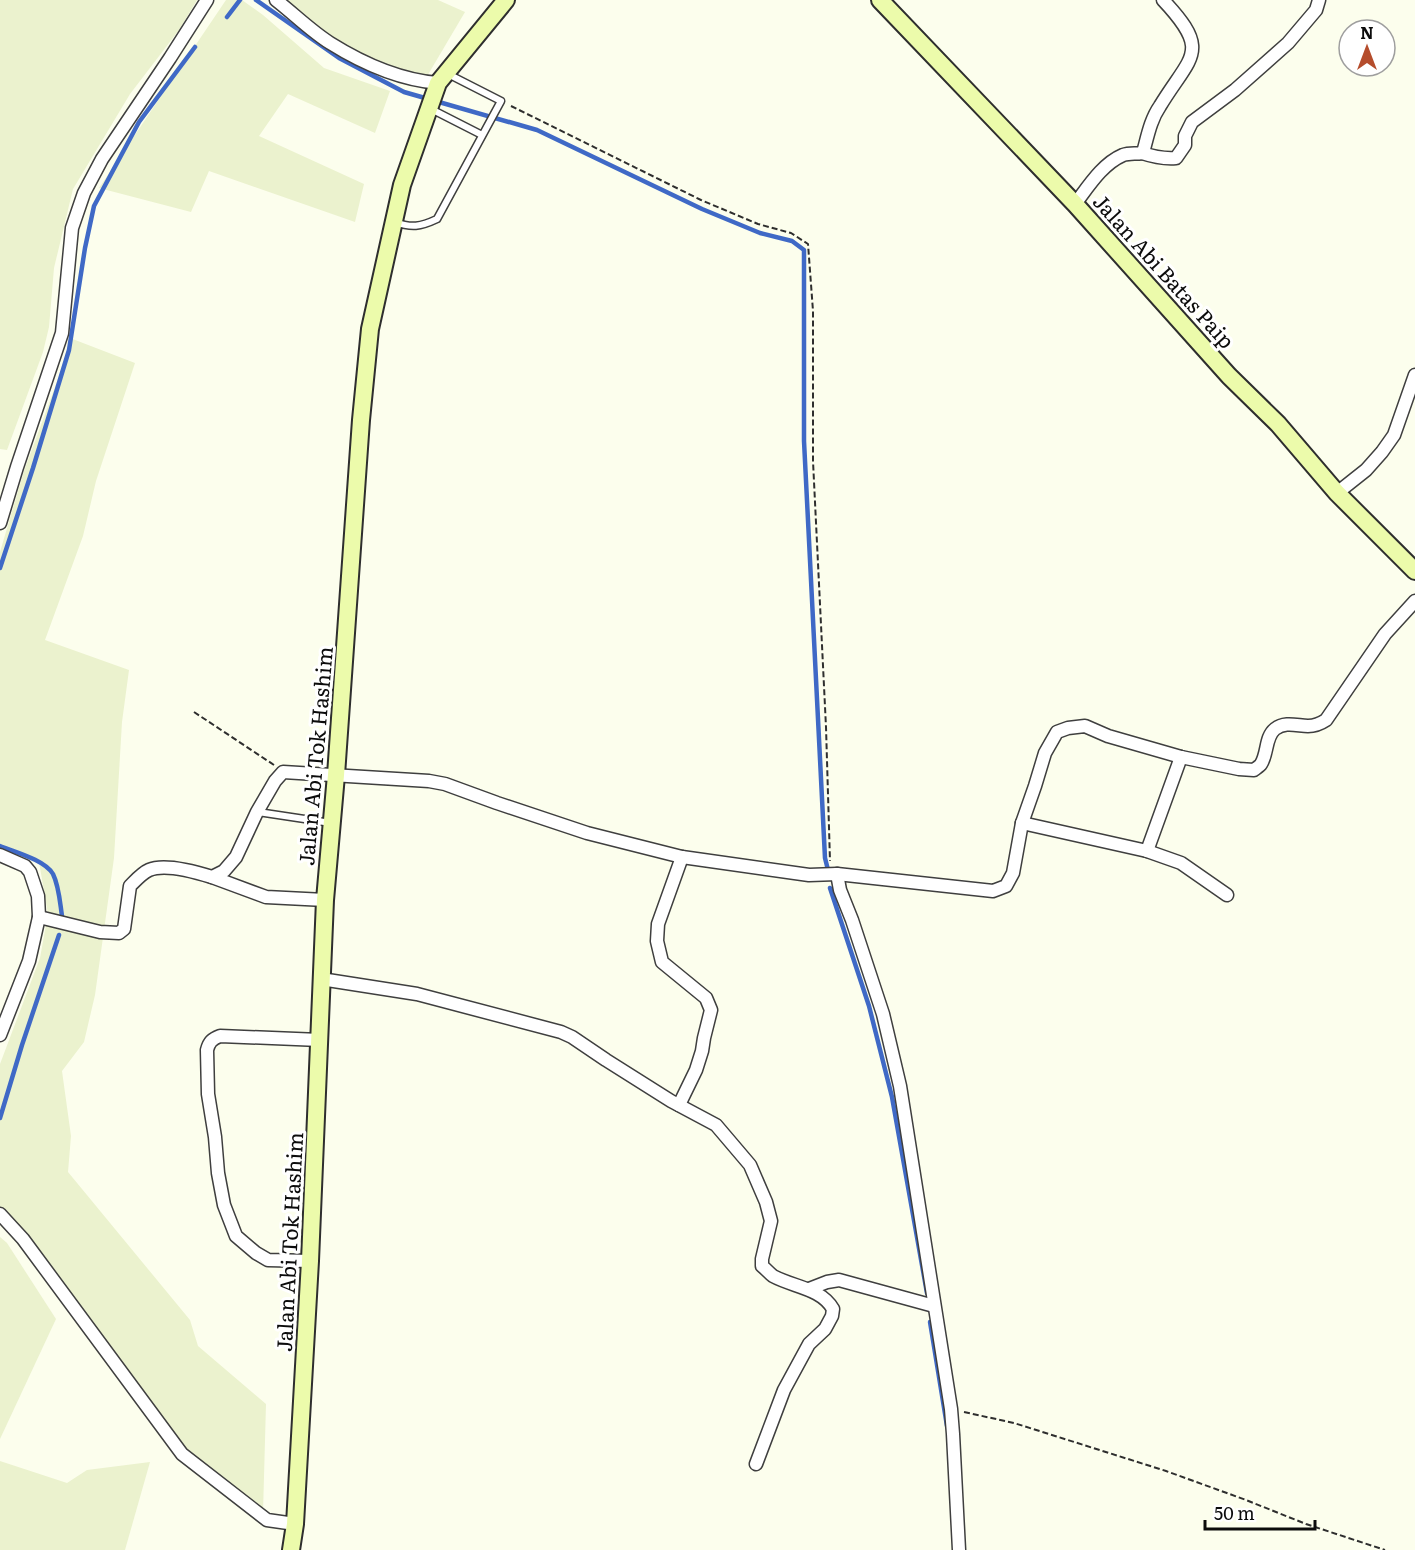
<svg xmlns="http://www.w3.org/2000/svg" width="1415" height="1550" font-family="Literata,serif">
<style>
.farmland{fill:#ebf2ce}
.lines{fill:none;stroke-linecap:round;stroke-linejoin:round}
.stream{stroke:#3f69c6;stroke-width:4.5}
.service-casing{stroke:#3f3f3f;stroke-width:9}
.minor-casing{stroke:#3f3f3f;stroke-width:15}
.secondary-casing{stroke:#2e2e2e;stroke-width:20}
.path{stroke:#2e2e2e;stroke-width:2;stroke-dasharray:6 3;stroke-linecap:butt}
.service{stroke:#fff;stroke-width:6}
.minor{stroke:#fff;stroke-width:12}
.secondary{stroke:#ecfbab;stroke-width:16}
.labels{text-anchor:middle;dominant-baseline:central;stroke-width:6;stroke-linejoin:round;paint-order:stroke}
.street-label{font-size:21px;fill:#0c0c0c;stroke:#fff}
</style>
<rect width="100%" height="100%" fill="#fcfeed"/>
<g class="farmland">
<path d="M0,0H197L179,30L130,94L73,189L54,268L49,327L43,352L7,450L0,449Z"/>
<path d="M226,0H242L263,15L324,68L390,91L375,133L288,94L259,136L364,184L355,222L209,171L191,212L99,188Z"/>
<path d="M273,0H438L465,12L426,78L327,47Z"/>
<path d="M70,338L135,363L96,481L83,536L45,640L129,670L122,722L114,858L95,995L84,1042L62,1071L71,1136L68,1172L190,1320L198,1346L266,1404L263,1513L181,1455L0,1216V1064L40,958L48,914L39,862L0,847V552L24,471L69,349Z"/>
<path d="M0,1237L7,1243L56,1319L0,1439Z"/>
<path d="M0,1461L67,1483L87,1470L150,1462L125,1550H0Z"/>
</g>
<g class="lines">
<g class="stream">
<path d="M256,0L339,58L404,92L537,130L702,209L760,233L792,241L804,250V441L825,858L828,870"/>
<path d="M227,17L240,0"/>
<path d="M0,568L33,468L69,350L85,248L94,206L139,122L195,47"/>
<path d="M0,846C15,852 45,860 53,874C59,886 60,903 62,916"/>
<path d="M830,888L869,1006L892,1097L927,1293"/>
<path d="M0,1118L22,1045L59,935"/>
<path d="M930,1322L947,1426"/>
</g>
<g class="service-casing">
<g id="service">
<path d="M429,108L482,135"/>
<path d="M394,222C412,228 420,227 437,219L501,101L448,74"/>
<path d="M258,812L331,823"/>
</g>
</g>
<g class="minor-casing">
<g id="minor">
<path d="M276,0C294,14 311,31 330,43C362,63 401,80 438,83"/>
<path d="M1142,153C1154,157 1163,159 1176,158L1185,145V136L1192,122L1235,90L1288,43L1316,10L1319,0"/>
<path d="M1075,204C1088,187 1102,164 1123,155C1129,153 1136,154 1142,153L1144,149C1148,134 1151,119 1160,106C1191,55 1212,52 1163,0"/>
<path d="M1337,493L1366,470L1382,452L1394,435L1415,375"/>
<path d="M0,523L17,467L62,333L72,228L84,193L102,159L170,58L207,0"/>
<path d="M1022,823L1147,851L1181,863L1227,895"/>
<path d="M1147,851L1181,757"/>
<path d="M0,855L25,866L30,872L38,896L39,917L29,961L0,1035"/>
<path d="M837,874L840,890L852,920L883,1014L900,1086L951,1409L953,1434L959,1550"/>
<path d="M212,877L266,897L325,900"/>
<path d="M39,917L100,932L119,933L124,929L130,886C135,881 142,873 149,870C165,863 196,872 212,877L224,871L236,857L257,812L275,781L283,772L429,781L445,784L497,803L587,833L682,857L809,875L837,874L993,891L1006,886L1013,873L1022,823L1035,786L1045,753L1057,732L1068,728L1085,726L1108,736L1181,757L1239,769L1254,770C1255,769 1261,765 1261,764C1268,753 1265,737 1275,729C1285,721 1298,726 1308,726C1315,726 1320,724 1326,720L1385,634L1415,601"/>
<path d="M321,979L417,994L561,1032L572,1037L606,1060L671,1101L716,1125L750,1165L766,1202L771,1221L762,1259V1266C766,1269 769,1273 773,1276C793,1287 821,1288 833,1309L832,1316L825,1329L809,1344L784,1390L756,1464"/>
<path d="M679,1105L696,1070L702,1051L704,1038L711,1010L706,998L662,962L657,941L658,924L682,857"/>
<path d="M0,1214L23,1239L182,1454L267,1520L295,1524"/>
<path d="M310,1261L268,1260L256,1253L236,1236L224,1205L218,1173L215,1137L208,1094L207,1050C209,1042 212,1039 220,1036L320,1040"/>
<path d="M809,1289L827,1282L839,1280L934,1306"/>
</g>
</g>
<g class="secondary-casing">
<g id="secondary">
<path d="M880,0L1075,204L1229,376L1278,424L1337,493L1415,571"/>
<path d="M291,1550L295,1524L310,1261L325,900L336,775L361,420L370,329L402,185L438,83L506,0"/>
</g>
</g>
<g class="path">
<path d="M511,106L701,200L758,224L791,233L808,244L813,311V461L826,727L830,861"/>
<path d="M194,712L274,765"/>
<path d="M964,1412L1014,1423L1166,1471L1246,1500L1306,1524L1385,1550"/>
</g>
<use href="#service" class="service"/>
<use href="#minor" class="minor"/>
<use href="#secondary" class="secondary"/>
</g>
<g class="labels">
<g class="street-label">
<text transform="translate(1165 270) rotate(48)">Jalan Abi Batas Paip</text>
<text transform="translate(314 756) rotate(-85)">Jalan Abi Tok Hashim</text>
<text transform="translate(288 1242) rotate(-87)">Jalan Abi Tok Hashim</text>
</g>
</g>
<g transform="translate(1367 48)"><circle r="28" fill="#ffffff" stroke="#9e9e9e" stroke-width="1.5"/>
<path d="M0-4.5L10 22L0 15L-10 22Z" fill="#b54d2c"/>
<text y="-9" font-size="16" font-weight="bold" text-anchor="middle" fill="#0c0c0c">N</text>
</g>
<path d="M1205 1520v9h110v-9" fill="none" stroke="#0c0c0c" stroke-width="3"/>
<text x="1214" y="1520" font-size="18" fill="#0c0c0c" stroke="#ffffff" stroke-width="4.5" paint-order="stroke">50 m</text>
</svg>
